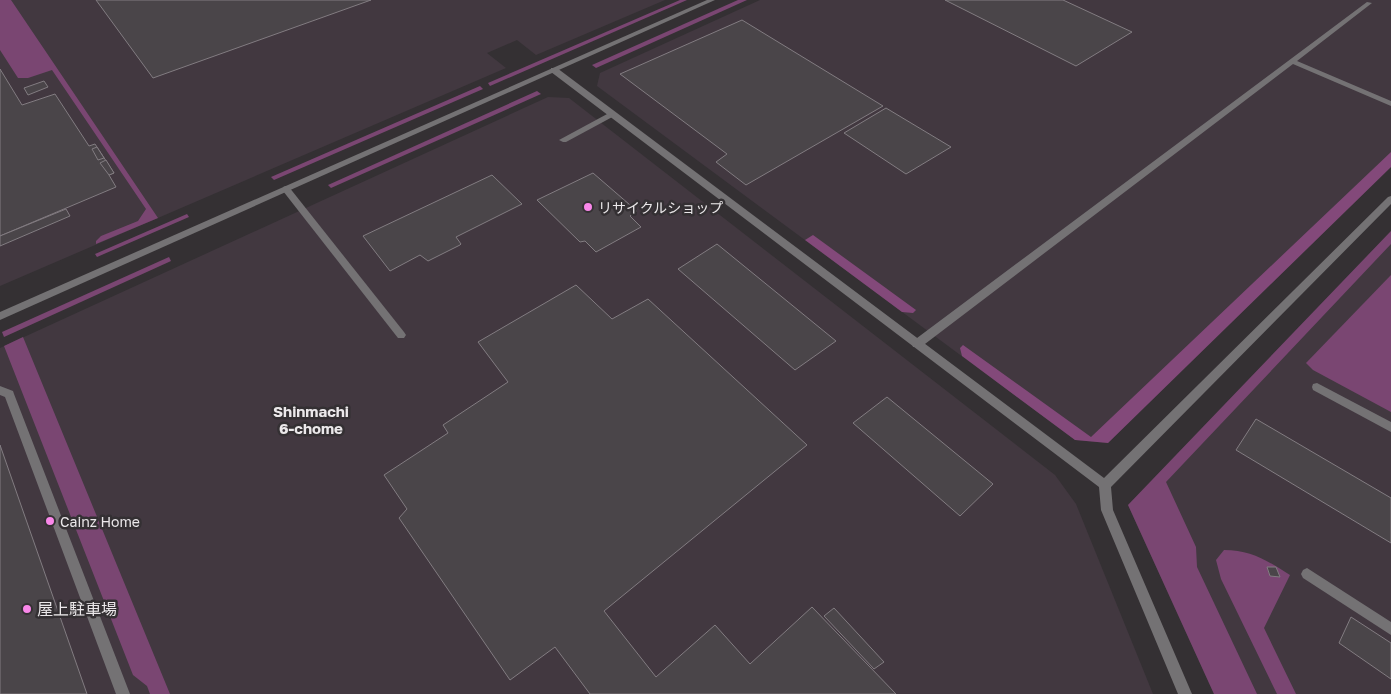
<svg xmlns="http://www.w3.org/2000/svg" width="1391" height="694" font-family="'Golos Text','Noto Sans JP',sans-serif">
<style>
.built{fill:#423840}
.green{fill:#7a4672}
.forest{fill:#83497a}
.building{fill:#4a4549;stroke:#827c81}
.lines{fill:none;stroke-linecap:round;stroke-linejoin:round}
.service{fill:#747274;fill-rule:evenodd}
.minor{fill:#747274;fill-rule:evenodd}
.tertiary{fill:#747274;fill-rule:evenodd}
.poi-dot{fill:#f987e9;stroke:#343033;stroke-width:2}
.labels{text-anchor:middle;dominant-baseline:central;stroke-width:5;stroke-linejoin:round;paint-order:stroke}
.poi-label{font-size:14px;fill:#ebe8ea;stroke:#343033;text-anchor:start}
.neighbourhood-label{font-size:15px;font-weight:bold;fill:#ebe8ea;stroke:#343033}
.near-poi-label{font-size:16px;fill:#ebe8ea;stroke:#343033;text-anchor:start}
</style>
<rect width="100%" height="100%" fill="#343033"/>
<g class="built">
<path d="M0,0H665L536,55L517,40L487,53L506,68L0,286Z"/>
<path d="M760,0H1391V167L1108,443L1075,440L597,86L600,73Z"/>
<path d="M548,97L569,98L1055,475L1076,504L1153,694H0V348Z"/>
<path d="M1391,231V694H1214L1128,505Z"/>
</g>
<g class="green">
<path d="M0,0H11L158,218L96,244V241L101,236L138,221L146,209L52,70L28,78H18L0,50Z"/>
<path d="M680,0H687L490,86L488,83Z"/>
<path d="M738,0H747L596,68L592,65Z"/>
<path d="M480,86L483,89L274,180L271,177Z"/>
<path d="M537,91L541,94L331,188L328,185Z"/>
<path d="M187,214L189,217L97,257L95,254Z"/>
<path d="M1391,231V244L1166,482L1196,547L1197,567L1257,694H1214L1128,505Z"/>
<path d="M169,257L171,261L4,337L2,332Z"/>
<path d="M1391,275V412L1313,370L1306,363Z"/>
<path d="M23,337L170,694H150L147,686L133,675L4,346Z"/>
<path d="M1224,550C1251,550 1268,561 1290,575L1264,628L1296,694H1277L1221,579L1216,560Z"/>
</g>
<g class="forest">
<path d="M1391,152V167L1108,443L1075,440L962,356L960,348L963,345L1091,437Z"/>
<path d="M813,235L916,310L913,313L902,312L805,240Z"/>
</g>
<g class="building">
<path d="M96,0H371L153,78Z"/>
<path d="M945,0H1063L1132,32L1076,66Z"/>
<path d="M742,20L883,106L746,185L716,162L727,154L620,74Z"/>
<path d="M0,69L22,105L55,94L89,146L95,144L114,173L109,175L116,187L0,236Z"/>
<path d="M44,81L48,87L28,95L24,88Z"/>
<path d="M886,108L951,147L906,174L844,133Z"/>
<path d="M97,147L104,158L98,160L92,149Z"/>
<path d="M106,160L114,173L109,175L100,163Z"/>
<path d="M593,173L637,211L630,216L641,227L596,252L585,241L580,242L537,200Z"/>
<path d="M492,175L522,204L456,237L461,244L460,245L428,261L420,255L390,271L363,236Z"/>
<path d="M66,209L70,216L0,246V236Z"/>
<path d="M717,244L836,341L795,370L678,269Z"/>
<path d="M576,285L612,319L648,299L807,445L604,611L656,677L715,625L750,664L812,607L896,694H590L555,647L510,680L399,518L407,509L384,475L448,433L443,425L508,382L478,342Z"/>
<path d="M887,397L993,484L960,516L853,423Z"/>
<path d="M1256,419L1391,498V543L1236,450Z"/>
<path d="M0,445L23,511L87,694H0Z"/>
<path d="M1267,567H1276L1280,577L1270,576Z"/>
<path d="M834,608L884,662L874,669L824,616Z"/>
<path d="M1351,617L1391,643V679L1339,643Z"/>
</g>
<g class="lines">
<g class="service">
<path d="M1367,2L1372,3L1297,61L1391,101V106L1293,64L921,347H913L912,344L913,341Z"/>
<path d="M609,113H612L616,115L566,142H563L559,140Z"/>
<path d="M286,186L289,187L404,332L406,335L404,338H398L283,191V187Z"/>
<path d="M1317,383L1391,422V432L1313,390L1312,387L1313,384Z"/>
<path d="M0,386L13,391L14,394L130,694H116L5,397L0,395Z"/>
<path d="M1307,568L1391,622V635L1303,578L1301,574L1303,570Z"/>
</g>
<path class="minor" d="M551,68H557L1104,478L1388,197L1391,196V204L1111,487L1113,510L1192,694H1178L1101,510L1099,487L551,72Z"/>
<path class="tertiary" d="M707,0H715L0,320V312Z"/>
</g>
<g class="poi-dot">
<circle cx="588" cy="207" r="5"/>
<circle cx="50" cy="521" r="5"/>
<circle cx="27" cy="609" r="5"/>
</g>
<g class="labels">
<g class="poi-label">
<text x="598" y="207">リサイクルショップ</text>
<text x="60" y="521">Cainz Home</text>
</g>
<g class="neighbourhood-label">
<text x="311" y="411">Shinmachi<tspan x="311" dy="17">6-chome</tspan></text>
</g>
<g class="near-poi-label">
<text x="37" y="609">屋上駐車場</text>
</g>
</g>
</svg>
